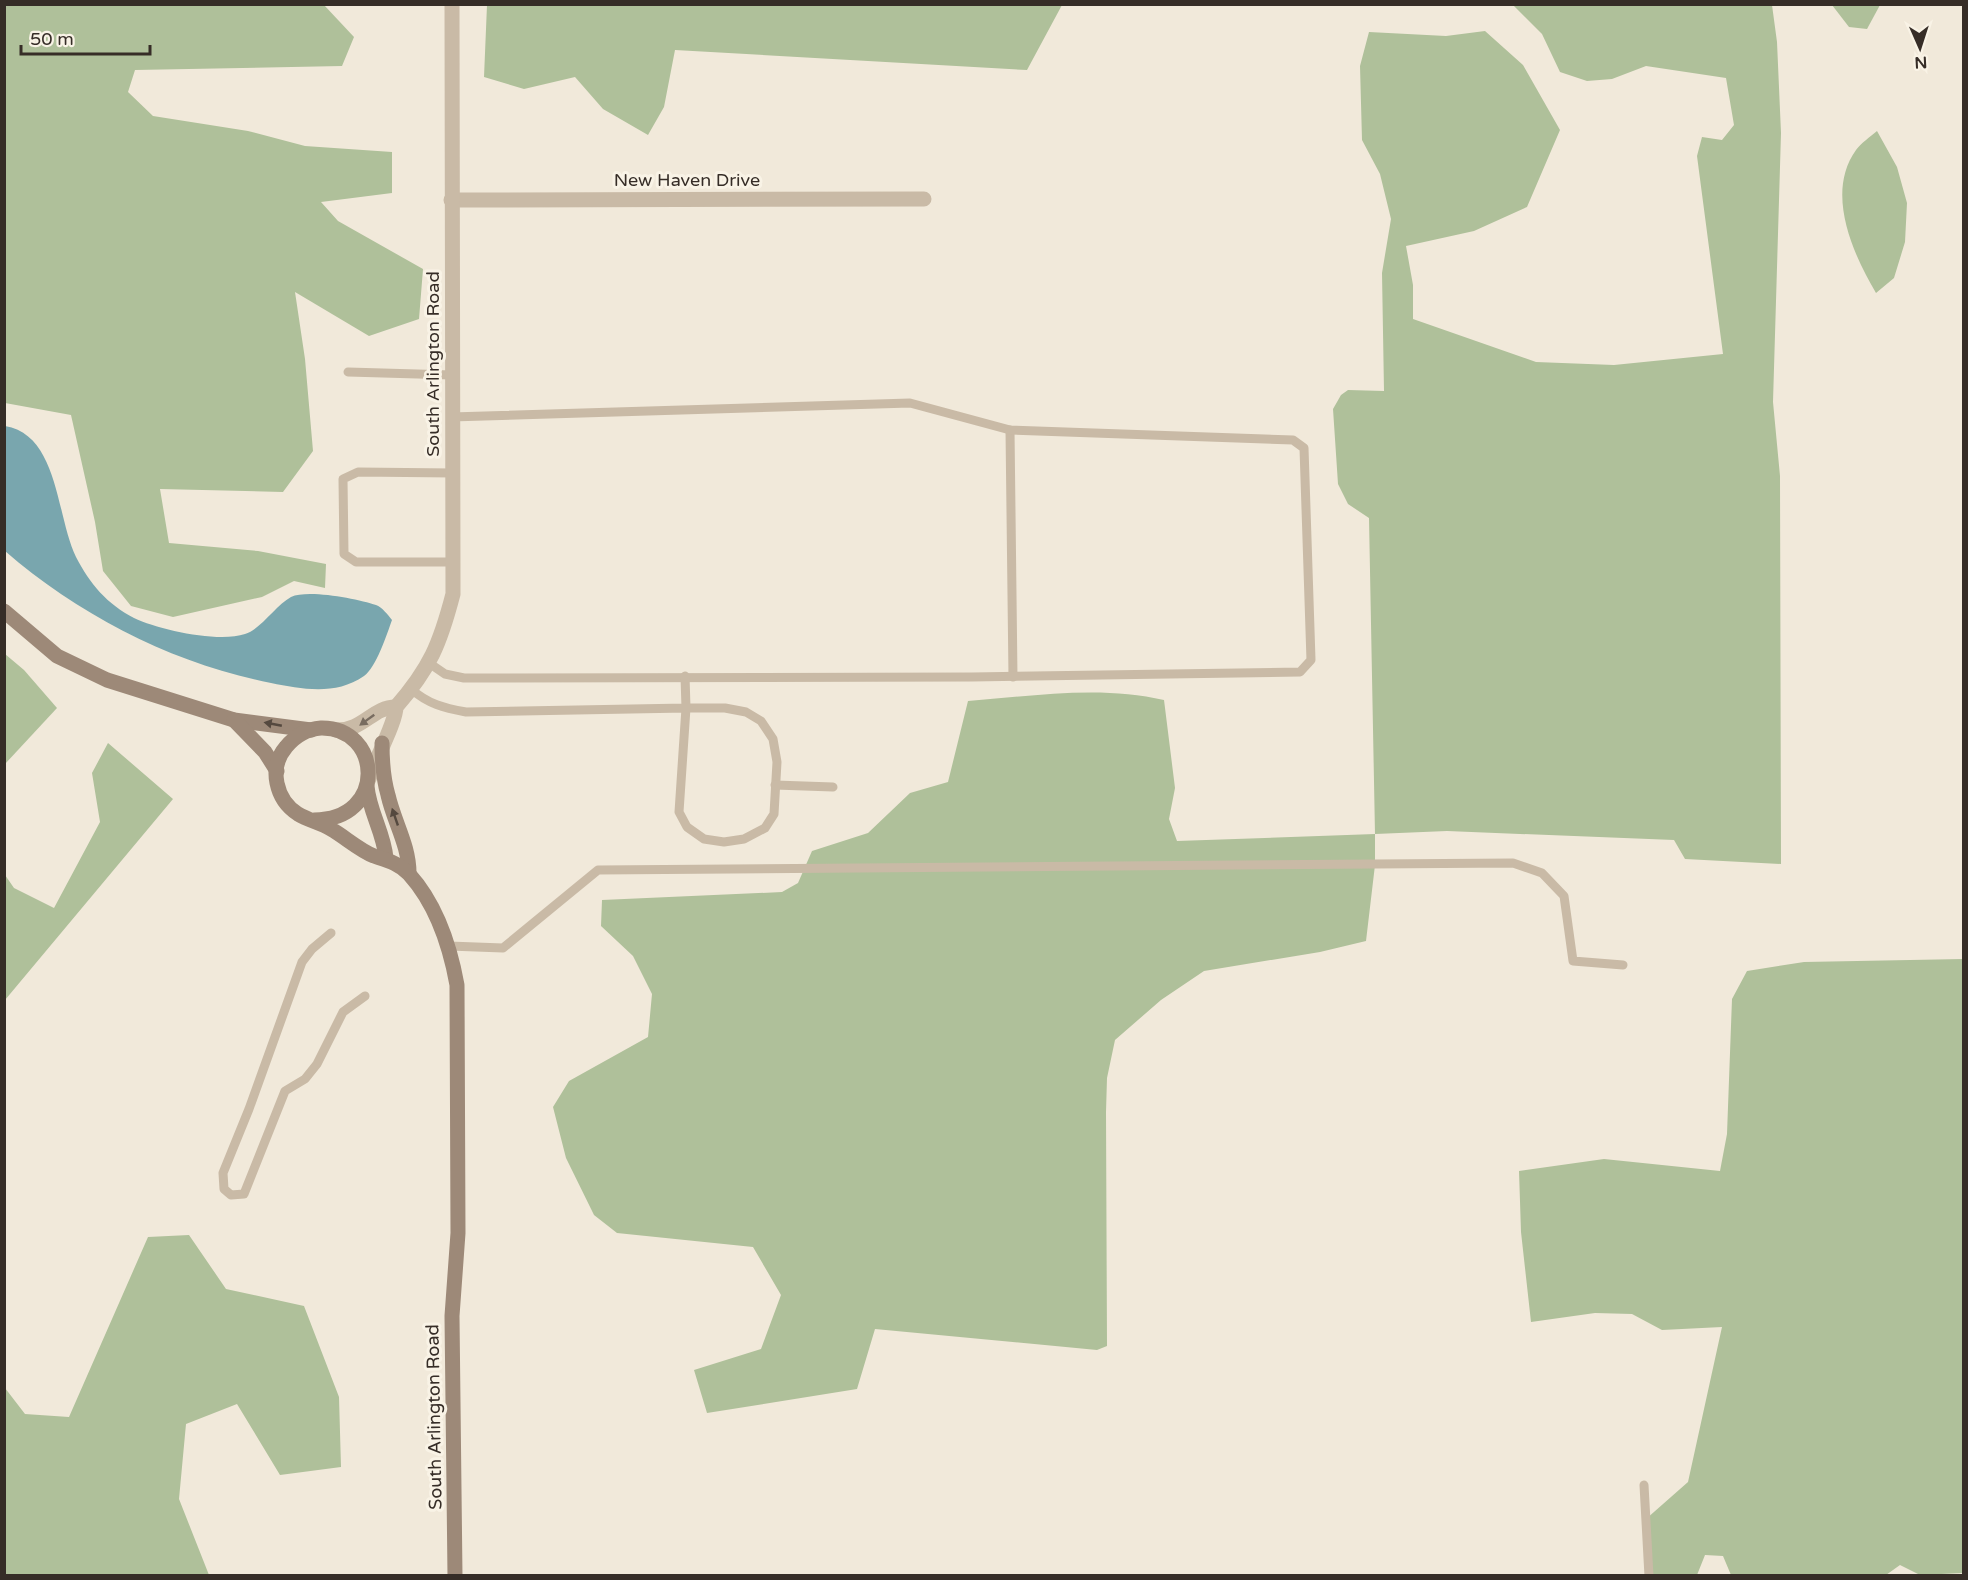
<svg xmlns="http://www.w3.org/2000/svg" width="1968" height="1580" font-family="'Varela Round',sans-serif">
<style>
.green{fill:#afc09a}
.water{fill:#79a6ae}
.lines{fill:none;stroke-linecap:round;stroke-linejoin:round}
.service{stroke:#c9baa6;stroke-width:9}
.minor{stroke:#c9baa6;stroke-width:15}
.tertiary{stroke:#c9baa6;stroke-width:15}
.secondary{stroke:#9d8978;stroke-width:15}
.oneway{fill:#786c60}
.oneway2{fill:#55493f}
.labels{text-anchor:middle;dominant-baseline:central;stroke-width:6;stroke-linejoin:round;paint-order:stroke}
.street-label{font-size:18px;fill:#362d27;stroke:#f9f3e6}
</style>
<rect width="100%" height="100%" fill="#f1e9da"/>
<g class="green">
<path d="M4,5H324L354,37L342,66L135,70L128,92L153,116L248,131L305,146L392,152V193L321,202L338,221L423,269L419,319L369,336L295,292L305,359L313,451L283,492L160,489L169,543L258,551L326,564L325,588L294,581L262,597L173,617L131,606L103,571L95,522L71,415L5,403Z"/>
<path d="M487,5V4L1062,5L1027,70L675,50L664,107L648,135L603,109L575,77L524,89L484,77Z"/>
<path d="M1513,5H1772L1777,42L1781,133L1773,402L1780,476L1781,864L1685,859L1674,840L1447,831L1375,834V865L1366,941L1320,952L1204,971L1161,1000L1115,1040L1107,1078L1106,1112L1107,1346L1097,1350L875,1329L857,1389L707,1413L694,1370L761,1349L781,1295L753,1247L617,1233L594,1215L566,1158L553,1107L569,1081L648,1037L652,994L633,956L601,926L602,900L782,892L798,883L812,851L868,833L910,793L948,782L968,701C1032,696 1101,685 1164,700L1175,788L1169,819L1177,841L1375,834L1369,518L1348,504L1338,484L1333,409L1341,395L1348,390L1384,391L1382,273L1391,219L1380,174L1362,140L1360,66L1369,32L1446,36L1485,31L1523,65L1560,130L1527,207L1474,231L1406,246L1413,285V319L1536,362L1614,365L1723,354L1697,156L1702,137L1722,140L1734,125L1726,78L1646,66L1612,79L1587,81L1560,72L1542,34Z"/>
<path d="M1832,5H1880L1867,29L1849,27Z"/>
<path d="M1877,131L1897,167L1907,203L1905,242L1894,278L1876,293C1853,254 1825,193 1856,150C1861,143 1870,137 1877,131Z"/>
<path d="M5,654L24,670L57,708L5,764Z"/>
<path d="M108,743L173,799L5,1000V875L14,888L54,908L100,822L92,773Z"/>
<path d="M1963,959V1573L1920,1575L1900,1565L1886,1575H1731L1723,1556L1705,1555L1697,1575H1649L1646,1519L1688,1482L1722,1327L1662,1330L1632,1314L1595,1313L1531,1322L1521,1232L1519,1171L1604,1159L1720,1171L1727,1134L1732,999L1747,971L1804,962Z"/>
<path d="M189,1235L226,1289L304,1306L339,1397L341,1467L280,1475L237,1404L186,1424L179,1499L209,1575H5V1388L25,1414L69,1417L148,1237Z"/>
</g>
<path class="water" d="M5,426C59,435 56,516 76,557C90,584 107,604 134,618C159,630 219,643 245,634C260,630 276,605 291,597C308,589 358,599 376,605C382,607 388,615 392,620C387,634 376,668 364,676C335,696 302,689 271,683C174,664 80,616 5,551Z"/>
<g class="lines">
<g class="service">
<path d="M348,372L452,375"/>
<path d="M1010,430L1013,677"/>
<path d="M453,473L358,472L343,479L344,554L356,562H453"/>
<path d="M429,663L445,674L464,678L972,677L1300,672L1311,660L1304,448L1293,440L1010,430L910,403L451,417"/>
<path d="M411,689C428,704 444,708 466,712L686,708H725L746,712L761,721L773,739L777,762L774,814L765,828L744,839L724,842L704,839L687,827L679,812L686,708L685,676"/>
<path d="M775,785L833,787"/>
<path d="M331,933L312,949L302,962L249,1109L223,1173L224,1189L231,1195L244,1194L285,1091L305,1079L317,1064L343,1012L365,996"/>
<path d="M449,946L503,948L598,870L1513,863L1542,873L1564,896L1573,961L1623,965"/>
<path d="M1644,1485L1649,1576"/>
</g>
<path class="minor" d="M451,200L924,199"/>
<g class="tertiary">
<path d="M336,730C363,731 372,707 396,707"/>
<path d="M369,779C375,760 396,722 396,707C430,668 440,644 453,594L452,4"/>
</g>
<g class="secondary">
<path d="M4,611L57,656L107,680L234,720L311,730"/>
<path d="M234,720L265,752L277,771"/>
<path d="M382,743C382,761 383,778 388,795C394,822 409,845 409,873"/>
<path d="M367,786C369,811 384,833 386,858"/>
<path d="M314,820C388,820 382,727 321,728C307,729 295,736 286,747C268,768 276,800 298,814C308,820 321,823 331,829C345,837 359,850 374,856C386,860 399,863 409,874C437,905 450,946 457,985L458,1233L452,1316L455,1576"/>
</g>
</g>
<defs><path id="oneway-solid" d="M-6-.8H1V-3.2L6.5 0L1 3.2V.8H-6Z" transform="scale(1.5)"/></defs>
<use class="oneway" href="#oneway-solid" transform="translate(367 720) rotate(144)"/>
<g class="oneway2">
<use href="#oneway-solid" transform="translate(273 724) rotate(-169)"/>
<use href="#oneway-solid" transform="translate(395 817) rotate(-109)"/>
</g>
<g class="labels">
<g class="street-label">
<text x="687" y="180">New Haven Drive</text>
<text transform="translate(433 364) rotate(-90)">South Arlington Road</text>
<text transform="translate(434 1417) rotate(-91)">South Arlington Road</text>
</g>
</g>
<rect width="1968" height="1580" fill="none" stroke="#362d27" stroke-width="12"/>
<g transform="translate(1920 48) rotate(177)" stroke="#f9f3e6" stroke-width="4.5" paint-order="stroke">
<path d="M0-4.5L10 22L0 15L-10 22Z" fill="#362d27"/>
<text y="-9" font-size="16" font-weight="bold" text-anchor="middle" fill="#362d27">N</text>
</g>
<path d="M21 45v9h129v-9" fill="none" stroke="#362d27" stroke-width="3"/>
<text x="30" y="45" font-size="18" fill="#362d27" stroke="#f9f3e6" stroke-width="4.5" paint-order="stroke">50 m</text>
</svg>
